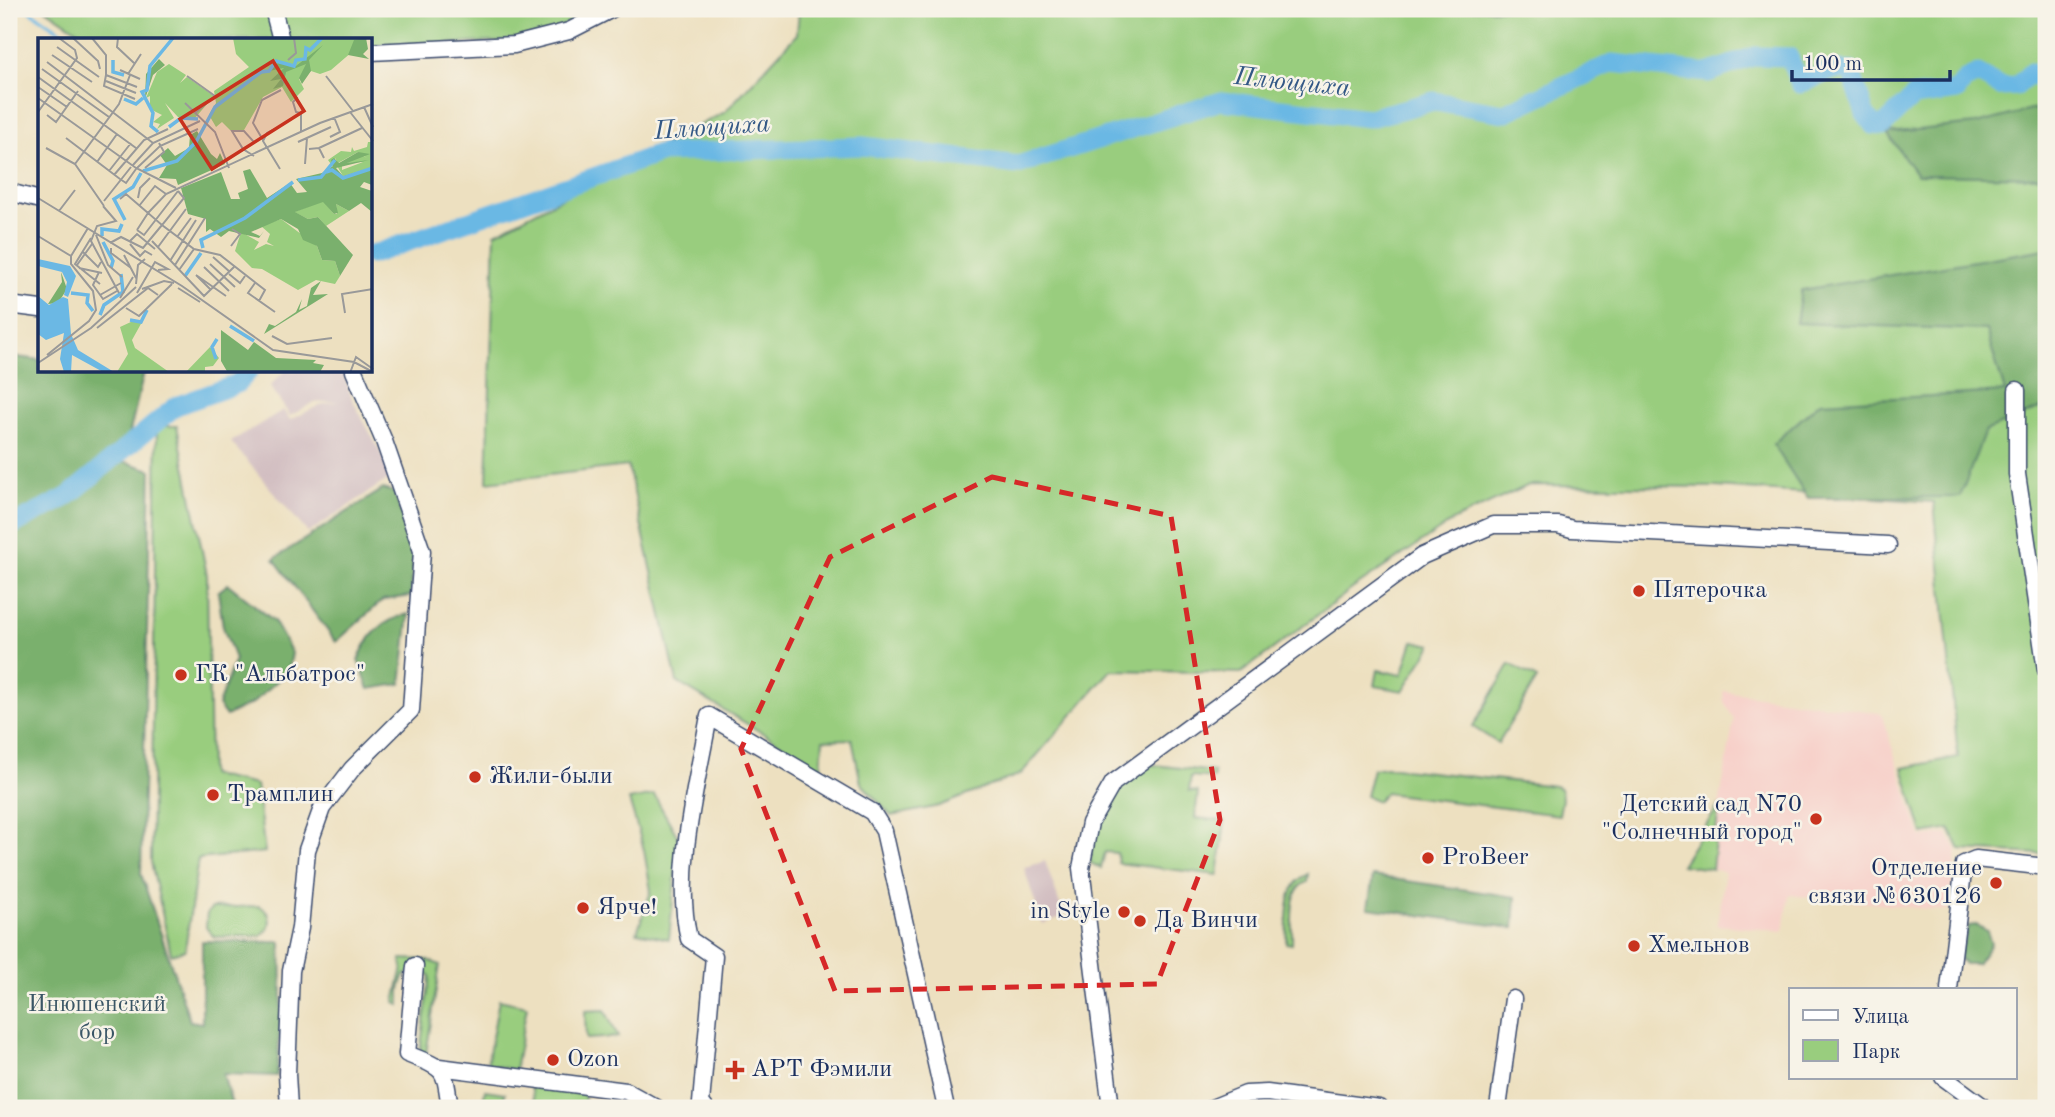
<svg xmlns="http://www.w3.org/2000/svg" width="2055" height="1117" font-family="'Old Standard TT',serif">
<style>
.built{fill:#f7d0c9}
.industrial{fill:#d2bec1}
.green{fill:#99cd7e;stroke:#5a7e6e;stroke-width:2}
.forest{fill:#7ab06d;stroke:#4a7066;stroke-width:2}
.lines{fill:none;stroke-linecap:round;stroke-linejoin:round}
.stream{stroke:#6bb8e4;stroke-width:3.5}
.river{stroke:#6bb8e4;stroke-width:19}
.minor-casing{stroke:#3a4a6d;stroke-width:19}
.minor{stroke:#fff;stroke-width:16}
.marked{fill:none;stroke:#d62828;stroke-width:5;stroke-dasharray:14 9;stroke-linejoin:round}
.poi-dot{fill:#c8321e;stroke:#f7f3e8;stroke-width:2.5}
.labels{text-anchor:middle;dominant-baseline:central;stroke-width:5;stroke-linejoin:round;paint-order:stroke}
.poi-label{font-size:24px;fill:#1b2f5e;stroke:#f7f3e8;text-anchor:start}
.park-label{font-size:24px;fill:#3a5666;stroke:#f7f3e8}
.water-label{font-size:26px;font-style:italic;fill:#335886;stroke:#f7f3e8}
.inset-river{fill:none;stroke:#6bb8e4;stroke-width:3.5}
.inset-road{fill:none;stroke:#999;stroke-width:2}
.view{fill:#c8321e;fill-opacity:0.15;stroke:#c8321e;stroke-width:3.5}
.inset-edge{fill:none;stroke:#1b2f5e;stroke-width:3.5}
</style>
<rect width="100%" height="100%" fill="#f7f3e8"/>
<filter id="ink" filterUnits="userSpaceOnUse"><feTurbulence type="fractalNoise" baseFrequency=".0143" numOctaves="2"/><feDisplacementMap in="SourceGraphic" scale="14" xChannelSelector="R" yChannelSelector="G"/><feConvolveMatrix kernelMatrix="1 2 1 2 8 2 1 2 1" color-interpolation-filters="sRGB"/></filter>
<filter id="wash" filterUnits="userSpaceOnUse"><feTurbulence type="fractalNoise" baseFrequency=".00686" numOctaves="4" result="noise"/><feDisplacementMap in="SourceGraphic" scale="28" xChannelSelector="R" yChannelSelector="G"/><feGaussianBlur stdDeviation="1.57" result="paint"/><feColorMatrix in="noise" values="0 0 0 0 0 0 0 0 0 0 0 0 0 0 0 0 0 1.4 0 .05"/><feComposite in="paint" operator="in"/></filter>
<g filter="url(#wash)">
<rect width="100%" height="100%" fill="#ede0c0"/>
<path class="built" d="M1723,691L1881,713L1921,837L1948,834L1957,850L1948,911L1789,895L1784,931L1717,925L1725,872L1712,869L1719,805L1734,719L1724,702Z"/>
<g class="industrial">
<path d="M285,371H343L352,399L393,476L308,533L231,442L283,410L290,420L320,405L339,401L313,403L290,416L270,386Z"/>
<path d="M1045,861L1064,916L1042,924L1024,868Z"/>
</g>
<g class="green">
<path d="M46,9H592L554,31L500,42L371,46V40H92Z"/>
<path d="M799,9H2046V851L2041,854L1960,850L1950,829L1923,834L1903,768L1958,757L1934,502L1716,487L1529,485L1454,520L1352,589L1241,673L1111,670L1021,774L939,806L891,816L861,783L852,739L823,740L821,768L677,682L628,466L487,482L495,233L725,112L797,34Z"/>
<path d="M157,426H177L207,575L210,775L256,785L265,852L198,859L185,950L171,954L151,862Z"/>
<path d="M1413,641L1432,645L1403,691L1375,686L1378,670L1402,675Z"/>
<path d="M1510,664L1537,679L1498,743L1473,727Z"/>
<path d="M1146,764L1214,772V778L1191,776L1189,791L1198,792L1195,818L1225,821L1218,875L1118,863L1117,853L1105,852L1101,868L1090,863L1095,825L1123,781Z"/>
<path d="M1386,767L1555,786L1561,789L1562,799L1559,815L1385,793L1378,801L1366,796L1373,769Z"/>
<path d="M654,795L679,839L669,939L637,932L651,891L644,850L629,800Z"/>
<path d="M1719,805L1712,869L1681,865Z"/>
<path d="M1308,874L1307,882C1287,888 1293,927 1292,944L1286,943C1288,920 1283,885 1308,874Z"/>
<path d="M259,906C273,912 273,927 261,936L214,937L206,927L207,913L212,908Z"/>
<path d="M401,959L427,960L440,965L426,1054L420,1052L430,976L415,966L414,971L404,976L400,989V1005L395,1002L403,967Z"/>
<path d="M499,1000L527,1006L515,1070L487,1064Z"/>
<path d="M605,1010L618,1037L586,1039L585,1011Z"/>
<path d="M531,1085L584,1093L586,1108H535Z"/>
<path d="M485,1090L505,1093L503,1108H482Z"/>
</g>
<g class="forest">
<path d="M2046,106V177L1917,175L1887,133L1976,124Z"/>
<path d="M2046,249V406L1985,431L1960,497L1808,498L1773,444L1820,402L2005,392L1986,330L1796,323L1801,290Z"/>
<path d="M9,356L40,360V371L144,372L123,461L151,470L141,874L190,1021L202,1023V941L281,942L282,998L277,1076L223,1074L233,1108H9Z"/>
<path d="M383,489L394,492L414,550L411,596L383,600L336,642L274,559Z"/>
<path d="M228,584L274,621L292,653L289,670L253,703L226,716L218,705L235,659L223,627L218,592Z"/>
<path d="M409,614L401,684L369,689L358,660C368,636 381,620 409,614Z"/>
<path d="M1373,876L1516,897L1514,928L1368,908Z"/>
<path d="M1976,925L1987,931L1991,944L1977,964H1964L1959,958L1968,926Z"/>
</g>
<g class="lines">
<path class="stream" d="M27,9L74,40"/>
<g class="river">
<path d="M371,255L662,153L862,146L1018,165L1221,101L1369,118L1434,101L1504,113L1612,63L1708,73L1755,56L1789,57L1800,84L1833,70L1851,71L1865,114L1873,125L1883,126L1913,97L1957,91L1965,80L1978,74L2002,87L2017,86L2031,72L2046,82"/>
<path d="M9,527L67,497L176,406L237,384L249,371"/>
</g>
</g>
</g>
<g filter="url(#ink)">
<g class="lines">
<g class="minor-casing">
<g id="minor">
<path d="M273,9L281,40"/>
<path d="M371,52L514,45L569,31L612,9"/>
<path d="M9,192L40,200"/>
<path d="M9,305L40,309"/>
<path d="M2017,390V474L2046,670"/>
<path d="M415,966L407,1054C447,1070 444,1067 450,1108"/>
<path d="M1949,989L1964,864L1976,859L2046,867"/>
<path d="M439,1067L626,1091L657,1108"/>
<path d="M1943,1077L1981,1105L1979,1108"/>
<path d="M289,1108L287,1074L291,971L300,928L307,850L322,808L352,769L411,710L422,551L384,441L354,371"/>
<path d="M705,1108L701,1103L714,956L689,939C673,872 697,784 709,716L872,812L884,831L946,1108"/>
<path d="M1111,1108L1081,868L1090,823L1113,783L1422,556L1493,525H1558L1572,529L1888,545"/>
<path d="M1212,1108L1246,1094L1267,1093L1379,1108"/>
<path d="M1498,1108L1513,999"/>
</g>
</g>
<use href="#minor" class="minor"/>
</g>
</g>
<path class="marked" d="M992,477L1171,516L1220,820L1157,984L835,991L741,749L830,557Z"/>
<g class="poi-dot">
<circle cx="1639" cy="591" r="7"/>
<circle cx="181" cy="675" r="7"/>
<circle cx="475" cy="777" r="7"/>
<circle cx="213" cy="795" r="7"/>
<circle cx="1816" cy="819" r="7"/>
<circle cx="1428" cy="858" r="7"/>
<circle cx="1996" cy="883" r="7"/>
<circle cx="583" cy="908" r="7"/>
<circle cx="1124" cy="912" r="7"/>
<circle cx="1140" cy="921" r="7"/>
<circle cx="1634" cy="946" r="7"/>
<circle cx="553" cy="1060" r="7"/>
<path d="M731.5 1059.5h7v7h7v7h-7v7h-7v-7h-7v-7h7z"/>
</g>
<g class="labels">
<g class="poi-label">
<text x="1653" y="591">Пятерочка</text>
<text x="195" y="675">ГК "Альбатрос"</text>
<text x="489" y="777">Жили-были</text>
<text x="227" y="795">Трамплин</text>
<text x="1802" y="805" text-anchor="end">Детский сад N70<tspan x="1802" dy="28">"Солнечный город"</tspan></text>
<text x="1442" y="858">ProBeer</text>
<text x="1982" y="869" text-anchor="end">Отделение<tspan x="1982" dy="28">связи №630126</tspan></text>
<text x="597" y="908">Ярче!</text>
<text x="1110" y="912" text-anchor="end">in Style</text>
<text x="1154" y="921">Да Винчи</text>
<text x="1648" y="946">Хмельнов</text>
<text x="567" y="1060">Ozon</text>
<text x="751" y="1070">АРТ Фэмили</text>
</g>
<g class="park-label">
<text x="97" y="1005">Инюшенский<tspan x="97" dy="28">бор</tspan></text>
</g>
<g class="water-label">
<text transform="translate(1292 83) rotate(6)">Плющиха</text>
<text transform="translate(712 128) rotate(-4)">Плющиха</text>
</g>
</g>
<g transform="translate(38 38)">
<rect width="334" height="334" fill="#ede0c0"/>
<path d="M195,0H329V1L293,32L282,36L273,33L261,41L266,51L253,64L244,49L225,59L206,92H192L184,84L178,89L171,77L178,65L176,53L211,29L198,16ZM131,26L148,37L142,45L149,39L176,58L157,80L140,79L127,65L136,80L119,91L122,86L115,84L124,77L112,71V58L108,60L119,34ZM330,104H334V129L305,138L299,128L304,125V132L325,124L309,125L322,116L329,120L320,114L300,125L297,120L295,129L290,122L303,113L313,114L314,109L316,113L329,109ZM285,163L296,176H299L298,166L311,173L288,188L280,179L270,181L256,174ZM243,181L279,208L284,222L297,223L302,238L297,246L278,242L260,252L224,231L214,230L197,213L203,194L221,204L216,212L228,206L236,208L229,204L232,196L223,188ZM95,283L104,284L94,302L97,310L131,334H79L90,316L82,289ZM172,309L181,320L175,328L167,329V334L147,335Z" fill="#99cd7e"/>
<path d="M328,0L330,11L325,16L331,21L310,17L316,2ZM285,7L271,22L273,33L264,46L261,40L268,26L248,34L245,48L235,51L243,41L232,43L246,30L231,33L242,23L258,28ZM121,21L127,27L115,37L107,61L108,36ZM159,93L173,116L179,121L182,115L187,126L140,147L138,141L121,140L129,127L122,117L130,110L137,118L151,110L152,97ZM320,114L332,116L309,125L331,122L298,130L305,138L334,129V147L326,144L322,149L334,153V174L323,165L311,173L298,166L300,175L296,176L285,164L257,174L270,181L280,179L315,217L302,238L297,223L284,222L279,208L265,202L260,191L243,181L213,194L222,198L226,193L221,200L191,193L183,199L172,191L168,194V181L150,176L143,150L183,134L193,161H202L200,155L210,151L205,133L212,131L229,160L252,145L259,155L269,154L258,141L284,135L295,128L293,122L296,120L301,125ZM23,234L29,251L20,265L10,266L24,244ZM283,243L275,257L290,256L226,296L231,286L237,288L258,274L264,261L261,272L269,268L273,250ZM183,292L210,312L216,304L238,320L278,322L275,325L286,327L282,334L190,335L183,323Z" fill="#7ab06d"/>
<path d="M0,221L32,228L38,238L30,259L26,257L29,244L24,234L0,228ZM0,258L11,267L25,259L30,261L33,296L40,312L76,334H65L34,317L33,334H26L22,321L26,295L8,302L0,296Z" fill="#6bb8e4"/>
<path class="inset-river" d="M75,22V34L86,37M86,61L98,66L105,60M131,89L143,80L160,81M120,94L113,88L115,75L104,54L109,52L112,28L135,0M105,133L139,123L158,104L177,69L223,34L231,33L238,23L256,28L258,22L267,21L268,10L272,12L284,0M288,134L294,132L305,140L335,130M260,142L283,139L297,122M87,182L76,161L95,149L103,135M64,198V191L81,193L84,186M65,204L75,223L73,230M165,210L163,202L207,180L255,144M147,238L163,215M33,255L50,257L49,265L55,273M62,277L66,267L85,254L83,236M92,282L103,284L109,272M192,288L216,303M178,321L174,309L179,301"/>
<path class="inset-road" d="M35,0L60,23L62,31M54,0L68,17V37L99,49M80,0L79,9L96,25M19,9L61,39M14,17L54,44M250,22L258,15L256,0M9,24L115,105M4,31L71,79M82,32L102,41M90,36L103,16M68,37L66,48L97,61M149,38L177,58L157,75M288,38L315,73M0,39L98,110M244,41L259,60L255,64L258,74L263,75V94M68,43L98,55M0,49L29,69M0,60L98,130L138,150M147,65L177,94L191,130M326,69L335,89M0,74L39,20L37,12L21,0M312,74L335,103M9,77L18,84L40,53M241,89L229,95L225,103L242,131M292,99L302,94L296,79M28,100L82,141M225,102L215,85L224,62L243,52M260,104L293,89M8,110L37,126L66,168M208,110L216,104L206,93H194L205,111L216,118M281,110L324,90M271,111L281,110L286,120M59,124L79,96M37,126L81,66L92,37M267,126L269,100M95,127L115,105L162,83M99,130L122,108L160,91M107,130L126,114L121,105M71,133L93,105M76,137L106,102L130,91M82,141L88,145L98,131M140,153L146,160L124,187L156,211L182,217L227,252L221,263M0,160L144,248L235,312L316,324L335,334M100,160L102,150L112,140M82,161L88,156L110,175L99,192M66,163L93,129M65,168L78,183L59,188L53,203L81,255M101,168L117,148L128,156M21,173L37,152M99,192L106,197L140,153M58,197L70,227L84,239M0,198L33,218M139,199L153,180M53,200L37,226L62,246M92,203L99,196L117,211M114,203L166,258L196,229M72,205L83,199L105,210L124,187L110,175L128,156L282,85L335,66M92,206L102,218L107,213L114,217M193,208L202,196L194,191M120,209L148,171M73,210V215L93,230M44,213L60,229L63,224M86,217L98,240M33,218L50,190M175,219L192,234M132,223L158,182M172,226L197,249M39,227L54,206M137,227L167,180M166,229L191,253M41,230L64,235M141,232L156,211M61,234L55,247L65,261L79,253M191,236L202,245L207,238M158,237L188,258M158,237L173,252M217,245L210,255L237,274M98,246L100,227L107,221M140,250L162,264M104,251L126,243L136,245M99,255L117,224L130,231L120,232M62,257L83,245M82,260L95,239M88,270L101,278L134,246M307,275L304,256L335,251M59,290L110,250L120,257M234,298L249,306L294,300M9,317L51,283L58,272L55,253L33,226V218M0,325L53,290L98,249M312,335L318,319L335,331"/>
<path class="view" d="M235,23L266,73L174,131L142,81Z"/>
<rect width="334" height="334" class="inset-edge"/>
</g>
<rect width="2055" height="1117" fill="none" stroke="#f7f3e8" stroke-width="35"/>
<rect x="1789" y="988" width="228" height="91" fill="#f7f3e8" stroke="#9fa5b1" stroke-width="2"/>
<rect x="1803" y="1010" width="35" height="10" fill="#ffffff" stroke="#9fa5b1" stroke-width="2"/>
<text x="1852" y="1023" font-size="21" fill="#1b2f5e">Улица</text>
<rect x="1803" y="1040" width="35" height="21" fill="#99cd7e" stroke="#9fa5b1" stroke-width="2"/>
<text x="1852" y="1058" font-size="21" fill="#1b2f5e">Парк</text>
<path d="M1792 70v10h158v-10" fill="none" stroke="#1b2f5e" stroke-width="3.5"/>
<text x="1803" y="70" font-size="21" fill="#1b2f5e" stroke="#f7f3e8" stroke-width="5" paint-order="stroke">100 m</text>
</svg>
